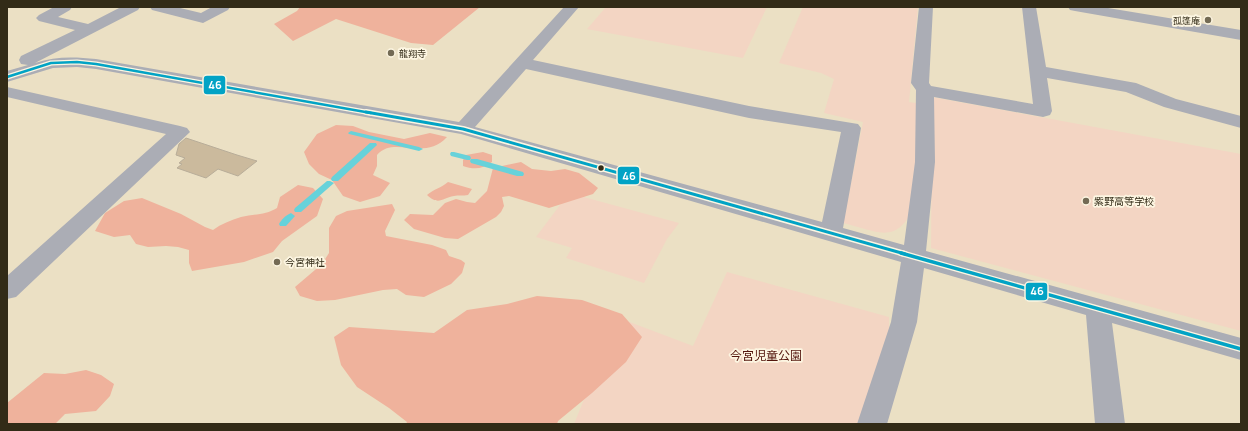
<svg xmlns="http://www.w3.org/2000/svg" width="1248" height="431" font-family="Manrope,'Noto Sans JP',sans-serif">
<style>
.green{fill:#f3d5c3}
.forest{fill:#efb29c}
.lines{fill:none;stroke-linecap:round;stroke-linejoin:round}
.stream{fill:#67d2da;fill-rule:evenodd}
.building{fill:#cbba9d;stroke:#b8ad99}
.minor{fill:#abadb5;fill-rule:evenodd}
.bus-1-far2-casing{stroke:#fdf6e2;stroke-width:5}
.bus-1-far1-casing{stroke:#fdf6e2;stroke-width:6}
.bus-1-casing{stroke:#fdf6e2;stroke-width:6}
.bus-1-far2{stroke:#02a3c5;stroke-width:2.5}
.bus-1-far1{stroke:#02a3c5;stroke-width:3}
.bus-1{stroke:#02a3c5;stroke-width:3.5}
.poi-dot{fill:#736a54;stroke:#fdf6e2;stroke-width:1.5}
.bus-dot{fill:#322b17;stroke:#fdf6e2;stroke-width:1.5}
.labels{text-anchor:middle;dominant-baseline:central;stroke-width:3.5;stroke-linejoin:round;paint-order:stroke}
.far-poi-label{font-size:9px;fill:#322b17;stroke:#fdf6e2;text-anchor:end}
.poi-label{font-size:10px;fill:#322b17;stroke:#fdf6e2;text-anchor:start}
.near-park-label{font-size:12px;fill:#54160d;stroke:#fdf6e2}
.line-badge{stroke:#fdf6e2;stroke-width:1.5}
.badge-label{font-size:11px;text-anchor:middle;font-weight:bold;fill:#fff}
</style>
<rect width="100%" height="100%" fill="#ebe0c4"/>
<g class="green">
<path d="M606,7H767L743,58L587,29Z"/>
<path d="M803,7H918L909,102L922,104L914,207C896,246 877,231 843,223L863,122L824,113L834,79L821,73L779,63Z"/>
<path d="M932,97L1241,154V331L931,248Z"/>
<path d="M569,193L679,223L667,239L644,283L566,258L572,248L536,237Z"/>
<path d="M727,272L889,317V329L858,424H574L611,333L619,318L693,346Z"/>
</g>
<g class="forest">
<path d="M300,7H480L433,45L411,43L336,19L293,41L274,24L297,11Z"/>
<path d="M336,125L353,126L369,132L404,139L430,133L447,137C424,162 394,135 377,155V166L373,175L390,183L380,196L360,202L343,196L332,180L319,174L309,164L304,152L317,134Z"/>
<path d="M483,152L492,155V162C483,169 474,170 463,166V160L466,155Z"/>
<path d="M521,162L532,169L551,171L565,169L579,173L598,188L593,194L549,208L509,196L502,197L504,206L501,212L496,217L458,239L445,238L414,229L404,220L410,214L433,215L445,203L456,199L467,202L475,203L487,191L493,168Z"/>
<path d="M448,182L472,189L468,195C463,196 458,195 454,196C442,198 439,206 427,195C434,189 441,188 448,182Z"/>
<path d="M298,185L313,188L323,199L317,216L282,241L273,252L244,262L192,271L189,263V250L178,247L166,246L148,247L136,244L130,235L114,237L95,231L105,213L124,201L142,198L181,214L205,227L213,230C221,224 231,220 241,217C254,214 266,215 277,208L280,197Z"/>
<path d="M392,204L395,210L385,231L386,236L432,245L446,250L449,256L461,260L465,263L462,273L451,284L424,297L406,295L397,289L383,290L335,300L317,301L300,296L295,287L322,264L329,253V228L336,216L347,211Z"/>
<path d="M537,296L582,300L622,314L642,337L626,362L592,393L558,421L557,424H406L407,422L389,408L357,387L341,365L334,337L349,327L434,333L467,310L507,304Z"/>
<path d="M86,370L101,375L114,384L110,396L96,411L65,414L55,424H7V403L44,373L65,374Z"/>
</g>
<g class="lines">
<g class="stream">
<path d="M351,131L419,147L423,149L419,151L349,134L348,133Z"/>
<path d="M370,143H376L377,145L338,181H332L331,179L332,177Z"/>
<path d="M451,152H454L470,156L471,158L470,160H467L451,156L450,154Z"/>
<path d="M471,159H477L523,172L524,174L523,176H517L471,163L470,161Z"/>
<path d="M327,181H330L334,183L301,212H295L294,210L295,208Z"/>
<path d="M291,213L295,216L286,226H280L279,224C281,220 286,215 291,213Z"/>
</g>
</g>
<path class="building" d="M186,138L237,155L257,161L238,176L218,169L206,178L177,168L182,164L179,163L185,158L176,155L179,144Z"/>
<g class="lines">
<g class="minor">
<path d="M54,7H72L70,10L58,17L88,24L121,7H140L138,10L35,63C55,56 75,57 96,59L459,122L564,7H579L533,60L749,106L858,124L861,128L843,228L904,245L915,162L916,90L911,83L919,7H933L929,83L931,86L1033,104L1022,7H1036L1046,67L1136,83L1176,99L1241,116V128L1164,107L1126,92L1047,78L1052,111L1050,115L1043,117L934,97L935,162L926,251L1241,338V360L1112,323L1125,424H1095L1086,315L924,268L917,322L887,424H857L891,322L901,262L461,134L96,69L77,67L53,68L7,82V71L28,65L21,64L19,60L21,56L75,30L39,21L36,18L39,15ZM526,69L749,118L841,132L822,222L475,127Z"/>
<path d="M150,7H176L201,13L212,7H230L228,10L203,23L152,10Z"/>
<path d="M1068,7H1102L1241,30V40L1075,11L1070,10Z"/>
<path d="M7,87L180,126L187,128L190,132L16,297L7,299V276L166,134L7,97Z"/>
</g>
<g class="bus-1-far2-casing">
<path id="bus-1-far2" d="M7,77L51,63L77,62L96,64L371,113"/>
</g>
<g class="bus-1-far1-casing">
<path id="bus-1-far1" d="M366,112L463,129L905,254"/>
</g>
<g class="bus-1-casing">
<path id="bus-1" d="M901,253L1241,349"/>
</g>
<use href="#bus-1-far2" class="bus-1-far2"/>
<use href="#bus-1-far1" class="bus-1-far1"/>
<use href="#bus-1" class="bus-1"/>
</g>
<g class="poi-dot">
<circle cx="1208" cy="20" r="4"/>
<circle cx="391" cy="53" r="4"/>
<circle cx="1086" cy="201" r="4"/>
<circle cx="277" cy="262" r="4"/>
</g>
<circle class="bus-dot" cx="601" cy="168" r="3.5"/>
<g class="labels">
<g class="far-poi-label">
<text x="1200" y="20">孤篷庵</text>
<text x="399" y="53" text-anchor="start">龍翔寺</text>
</g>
<g class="poi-label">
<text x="1094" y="201">紫野高等学校</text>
<text x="285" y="262">今宮神社</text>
</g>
<g class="near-park-label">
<text x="766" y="355">今宮児童公園</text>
</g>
</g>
<g class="line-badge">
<rect x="203" y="75" width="23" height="20" rx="4" fill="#02a3c5"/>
<rect x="617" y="166" width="23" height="19" rx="4" fill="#02a3c5"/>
<rect x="1025" y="282" width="23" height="19" rx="4" fill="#02a3c5"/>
</g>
<g class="badge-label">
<text x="215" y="89">46</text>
<text x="629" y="180">46</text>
<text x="1037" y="295">46</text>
</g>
<rect width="1248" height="431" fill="none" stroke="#322b17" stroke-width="16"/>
</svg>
